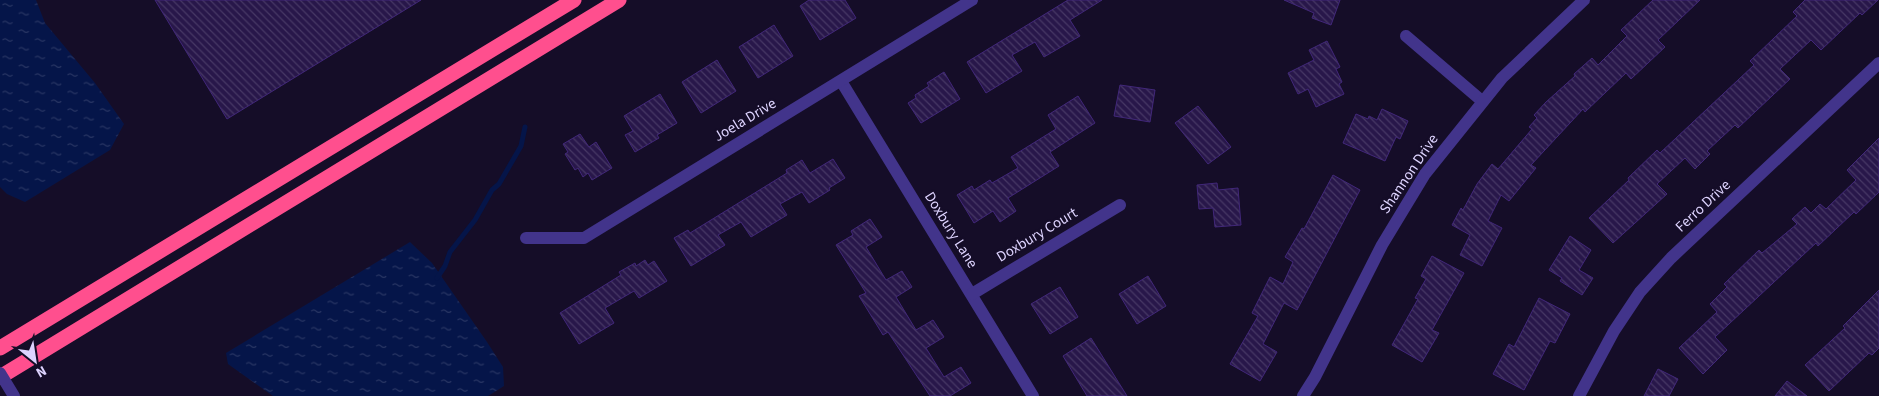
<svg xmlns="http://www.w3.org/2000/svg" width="1879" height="396" font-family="'Source Sans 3',sans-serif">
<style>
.water{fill:url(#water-ripples)}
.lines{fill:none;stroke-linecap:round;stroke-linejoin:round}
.stream{stroke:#051549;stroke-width:5}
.building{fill:url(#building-back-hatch);stroke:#412779}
.minor{stroke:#42348b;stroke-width:12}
.motorway{stroke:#ff4f8e;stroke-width:15}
.tertiary-bridge{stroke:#42348b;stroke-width:12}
.labels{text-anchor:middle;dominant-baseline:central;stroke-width:4.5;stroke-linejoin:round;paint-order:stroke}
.street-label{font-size:15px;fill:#ded4ff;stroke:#150d28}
</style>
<defs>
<pattern id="water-ripples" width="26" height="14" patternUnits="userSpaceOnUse" patternTransform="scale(1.25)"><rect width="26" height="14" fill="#051549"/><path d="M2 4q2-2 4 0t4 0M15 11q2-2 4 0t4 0" fill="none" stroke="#293664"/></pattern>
<pattern id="building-back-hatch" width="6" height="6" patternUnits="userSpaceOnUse" patternTransform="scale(1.25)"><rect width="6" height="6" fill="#28174a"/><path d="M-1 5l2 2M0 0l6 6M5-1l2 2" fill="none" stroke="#473865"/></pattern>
</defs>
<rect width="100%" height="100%" fill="#150d28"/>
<g class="water">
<path d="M0,0H36L45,23L95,83L124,124L110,150L25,202L7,194L0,187Z"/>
<path d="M410,242L432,263L487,342L503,367L504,386L488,396H273L228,364L226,353Z"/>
</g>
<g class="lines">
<path class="stream" d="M437,278L445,266L450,252L475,220L492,190L499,184L521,146L525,127"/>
</g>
<g class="building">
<path d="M155,0H421L227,119Z"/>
<path d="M809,0H845L856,18L820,40L800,6Z"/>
<path d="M1068,0H1102L1070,20L1080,36L1044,57L1035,42L1012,55L1022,71L986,93L967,62Z"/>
<path d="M1284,0H1340L1331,25L1312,18L1314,13Z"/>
<path d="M1653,0H1700L1658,40L1665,47L1631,79L1626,73L1585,112L1583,109L1531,165L1536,168L1509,201L1501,195L1488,221L1502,228L1482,266L1460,255L1470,235L1452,225L1461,208L1463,210L1477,184L1492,164L1498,169L1532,129L1529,127L1537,118L1534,115L1546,102L1575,76L1574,74L1592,58L1598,65L1627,36L1621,30Z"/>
<path d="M1805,0H1878L1862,15L1860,13L1821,50L1811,40L1780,69L1790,79L1738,128L1735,125L1707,151L1710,154L1695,169L1685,158L1657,184L1667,194L1613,243L1589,218L1629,180L1628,178L1657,150L1660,153L1754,65L1750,61L1797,16L1793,12Z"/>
<path d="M774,25L793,56L758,78L739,47Z"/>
<path d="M1327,41L1340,67L1336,69L1342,82L1339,84L1344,94L1316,107L1308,89L1298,94L1288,73L1314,60L1309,50Z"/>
<path d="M717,60L736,91L701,113L682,82Z"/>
<path d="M944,72L960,99L921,123L908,103L916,98L915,95L929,86L927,83Z"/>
<path d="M1120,85L1155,90L1150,122L1114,116Z"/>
<path d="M660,94L677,123L657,135L659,138L635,152L625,135L633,131L624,116Z"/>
<path d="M1078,96L1095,123L1050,152L1059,166L1008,198L1016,211L1000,222L993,211L974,223L957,195L972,186L974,190L990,180L992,183L1018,168L1011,157L1056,129L1048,115Z"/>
<path d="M1198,106L1231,147L1208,164L1175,123Z"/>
<path d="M1382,109L1408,121L1400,139L1396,137L1385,161L1343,143L1356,114L1368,119L1369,116L1377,120Z"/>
<path d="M580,134L589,147L596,142L612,168L592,180L588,173L583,177L578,168L575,170L565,154L568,152L563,144Z"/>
<path d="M1879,138V192L1856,214L1854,212L1818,246L1816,243L1715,337L1727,350L1703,374L1679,348L1717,312L1710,304L1727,287L1724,284L1759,250L1762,253L1797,224L1792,219L1805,207L1811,213L1820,204L1826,209L1856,180L1847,170Z"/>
<path d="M833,159L845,178L829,188L830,190L809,203L802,192L780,204L787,215L751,237L741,222L718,235L725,245L691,266L674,238L688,230L690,233L787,173L786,170L802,160L810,173Z"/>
<path d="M1333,175L1360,190L1297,310L1284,303L1263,344L1277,352L1260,381L1230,364L1258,316L1252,313L1270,277L1283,284L1293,262L1285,257L1302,228L1304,229Z"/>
<path d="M1217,183L1218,190L1238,188L1241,225L1215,227L1213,208L1199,209L1197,185Z"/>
<path d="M870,219L882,237L866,247L886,280L902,271L912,287L896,297L916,330L933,320L944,337L926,348L944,377L961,367L971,383L950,396H930L888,332L883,335L859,296L866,293L836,245L853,235L851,231Z"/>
<path d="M1570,236L1591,250L1579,270L1593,278L1582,295L1560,281L1562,278L1549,270Z"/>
<path d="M1432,256L1464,273L1432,330L1439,333L1422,362L1392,345L1418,299L1415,298L1426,279L1421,276Z"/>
<path d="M645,260L648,265L654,261L667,281L639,298L634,291L605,308L614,323L579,344L560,313L621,275L619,272L635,263L636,266Z"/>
<path d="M1148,276L1166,306L1137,324L1119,294Z"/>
<path d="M1060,287L1078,317L1050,334L1031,304Z"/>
<path d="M1879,290V348L1872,355L1869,353L1829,391L1805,365L1845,328L1843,326Z"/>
<path d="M1539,298L1570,314L1555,343L1550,341L1524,390L1493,374L1509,344L1514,347Z"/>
<path d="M1091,338L1127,396H1087L1063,356Z"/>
<path d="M1658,369L1678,379L1669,396H1644Z"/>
<path d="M1787,381L1807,396H1775Z"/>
</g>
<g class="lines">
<g class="minor">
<path d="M1406,36L1482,101"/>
<path d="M841,81L1033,396"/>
<path d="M526,238H584L972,0"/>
<path d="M972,294L1120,205"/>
<path d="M1303,396L1315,377L1382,245L1425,174L1502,78L1584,0"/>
<path d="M1579,396L1614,331L1640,292L1671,258L1879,63"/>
</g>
<g class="motorway">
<path d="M0,348L574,0"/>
<path d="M0,377L619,0"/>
</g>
<path class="tertiary-bridge" d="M0,373L14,396"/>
</g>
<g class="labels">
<g class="street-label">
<text transform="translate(745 120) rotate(-31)">Joela Drive</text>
<text transform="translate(1409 174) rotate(-56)">Shannon Drive</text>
<text transform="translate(1703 206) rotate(-43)">Ferro Drive</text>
<text transform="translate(951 230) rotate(58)">Doxbury Lane</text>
<text transform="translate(1037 235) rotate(-31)">Doxbury Court</text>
</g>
</g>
<g transform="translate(35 361) rotate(150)" stroke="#150d28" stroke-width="4" paint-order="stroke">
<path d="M0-4L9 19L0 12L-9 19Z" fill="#ded4ff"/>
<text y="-8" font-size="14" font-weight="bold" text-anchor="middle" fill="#ded4ff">N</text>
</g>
</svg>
